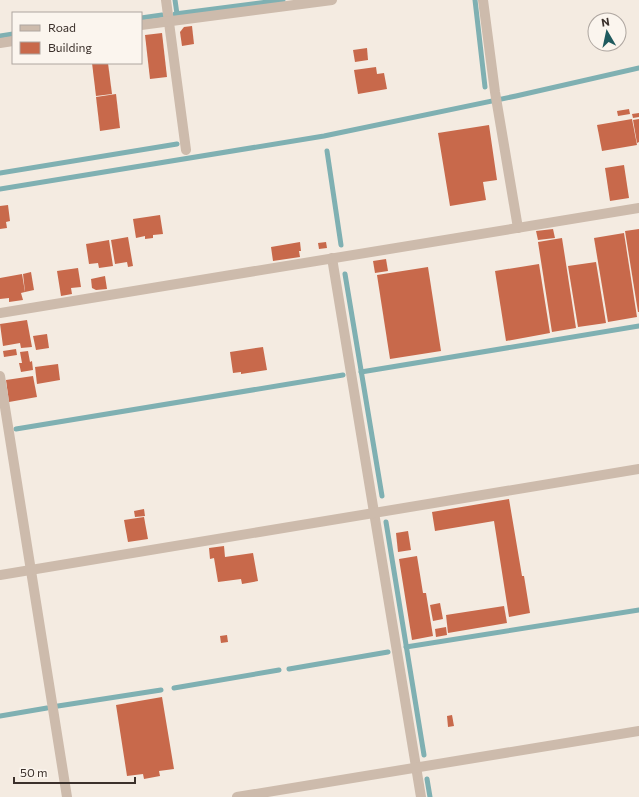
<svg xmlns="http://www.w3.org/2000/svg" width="639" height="797" font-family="Commissioner,sans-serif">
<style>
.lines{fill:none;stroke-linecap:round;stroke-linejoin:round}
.stream{stroke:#7fb0b2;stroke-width:5}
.building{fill:#c8694b}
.minor{stroke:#cdbbac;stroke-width:10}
</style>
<rect width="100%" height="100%" fill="#f4ebe1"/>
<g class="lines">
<g class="stream">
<path d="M175,0L177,14"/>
<path d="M475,0L485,87"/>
<path d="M175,14L283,0"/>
<path d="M141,18L162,15"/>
<path d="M0,36L13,34"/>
<path d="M327,151L341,245"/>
<path d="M0,173L177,144"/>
<path d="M0,189L324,136L516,96L639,68"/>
<path d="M345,274L382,496"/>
<path d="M361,372L639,326"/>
<path d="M16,429L343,375"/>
<path d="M386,522L424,755"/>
<path d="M406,647L639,610"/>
<path d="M289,669L388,652"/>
<path d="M174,688L279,670"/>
<path d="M58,706L161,690"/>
<path d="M0,716L47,708"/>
<path d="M427,779L430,797"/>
</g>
</g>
<g class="building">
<path d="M192,26L194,44L182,46L180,32L184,27Z"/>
<path d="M162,33L167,77L150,79L145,35Z"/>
<path d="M367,48L368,60L355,62L353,50Z"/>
<path d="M92,63H108L112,94L96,96Z"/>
<path d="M376,67L377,74L384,73L387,89L358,94L354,70Z"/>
<path d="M116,94L120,128L100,131L96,97Z"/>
<path d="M629,109L630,114L618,116L617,111Z"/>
<path d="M639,113V117L633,118L632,114Z"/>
<path d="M632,119L637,145L602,151L597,125Z"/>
<path d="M639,119V142L637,143L633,120Z"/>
<path d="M489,125L497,180L483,182L486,200L450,206L438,133Z"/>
<path d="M624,165L629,198L610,201L605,168Z"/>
<path d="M8,205L10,221L6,222L7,228L0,229V206Z"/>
<path d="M160,215L163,234L153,235V238L145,239V236L136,238L133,219Z"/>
<path d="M553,229L555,238L538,240L536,231Z"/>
<path d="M639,229V312H638L625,231Z"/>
<path d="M624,233L637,317L608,322L594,238Z"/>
<path d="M128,237L133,266L128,267L127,262L115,264L111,240Z"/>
<path d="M562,238L576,328L552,332L538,242Z"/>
<path d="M109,240L113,266L99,268L98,263L89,264L86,244Z"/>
<path d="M300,242L301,251H299L300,257L273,261L271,247Z"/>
<path d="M326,242L327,248L319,249L318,243Z"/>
<path d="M386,259L388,271L375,273L373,261Z"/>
<path d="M596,262L606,323L578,327L568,266Z"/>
<path d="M539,264L550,333L506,341L495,271Z"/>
<path d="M428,267L441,351L390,359L377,275Z"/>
<path d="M78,268L81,287L71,288L72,294L61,296L57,271Z"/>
<path d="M31,272L34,290L25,292L23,274Z"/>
<path d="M22,274L25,292L21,293L23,300L9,302V298L0,299V278Z"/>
<path d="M105,276L107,289L96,290L92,288L91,279Z"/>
<path d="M27,320L32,347L21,348L20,343L3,346L0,324Z"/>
<path d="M47,334L49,348L36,350L33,336Z"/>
<path d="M263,347L267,370L241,374V372L233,373L230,352Z"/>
<path d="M16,349L17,355L4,357L3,351Z"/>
<path d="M28,351L30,362L32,361L33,370L21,372L19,363H22L20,352Z"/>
<path d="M58,364L60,380L37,384L35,367Z"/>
<path d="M33,376L37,397L9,402L6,380Z"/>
<path d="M509,499L522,576H524L530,613L509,617L494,521L435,531L432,512Z"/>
<path d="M144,509L145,516L135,517L134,511Z"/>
<path d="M144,517L148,539L128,542L124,520Z"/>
<path d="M408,531L411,550L398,552L396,533Z"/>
<path d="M224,546L225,557L253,553L258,581L242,584L241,579L218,582L214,558L210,559L209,548Z"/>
<path d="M417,556L423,593H426L433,636L412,640L399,559Z"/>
<path d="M440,603L443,619L433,621L430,605Z"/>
<path d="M504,606L507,623L448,633L446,615Z"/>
<path d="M446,627L447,635L436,637L435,629Z"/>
<path d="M227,635L228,642L221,643L220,636Z"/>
<path d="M162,697L174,769L159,771L160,776L144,779L143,774L127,776L116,705Z"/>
<path d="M452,715L454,726L448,727L447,716Z"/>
</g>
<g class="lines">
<g class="minor">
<path d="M166,0L186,150"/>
<path d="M483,0L495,92L518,228"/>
<path d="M141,25L332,0"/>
<path d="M0,43L13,41"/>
<path d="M332,258L421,797"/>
<path d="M0,313L639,208"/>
<path d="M0,376L67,797"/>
<path d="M0,575L639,469"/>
<path d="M237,797L639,731"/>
</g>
</g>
<rect x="12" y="12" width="130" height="52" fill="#fbf5ee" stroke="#aea6a0"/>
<rect x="20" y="25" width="20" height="6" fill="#cdbbac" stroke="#aea6a0"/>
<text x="48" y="32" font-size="12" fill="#3b302b">Road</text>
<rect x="20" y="42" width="20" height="12" fill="#c8694b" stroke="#aea6a0"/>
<text x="48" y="52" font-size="12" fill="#3b302b">Building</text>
<g transform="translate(607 32) rotate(351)"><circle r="19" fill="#fbf5ee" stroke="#aea6a0"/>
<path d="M0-3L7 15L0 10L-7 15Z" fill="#1f5a5e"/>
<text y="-6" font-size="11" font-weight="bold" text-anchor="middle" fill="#3b302b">N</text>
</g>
<path d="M14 777v6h121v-6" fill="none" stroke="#3b302b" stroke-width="2"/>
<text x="20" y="777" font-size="12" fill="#3b302b" stroke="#fbf5ee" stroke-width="3" paint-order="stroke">50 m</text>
</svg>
